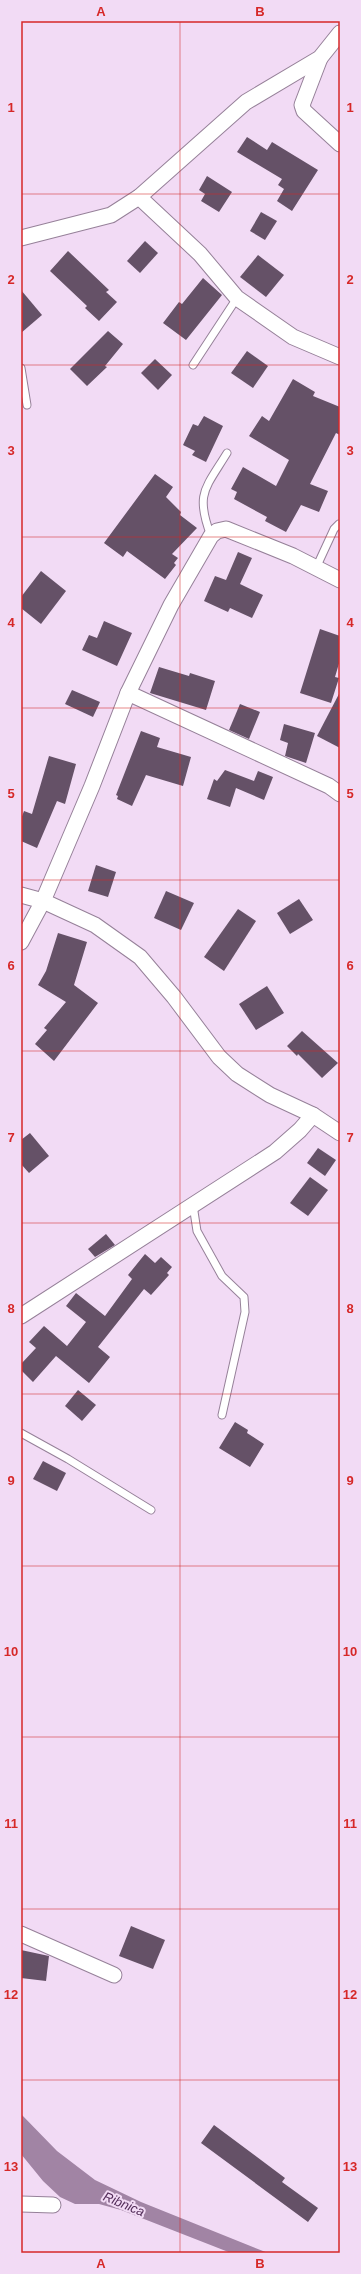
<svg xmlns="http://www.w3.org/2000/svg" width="361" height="2274" font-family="Arial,sans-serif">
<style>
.water{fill:#a184a4}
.building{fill:#655167}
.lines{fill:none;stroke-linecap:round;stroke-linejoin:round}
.lane-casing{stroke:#968199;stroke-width:9}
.street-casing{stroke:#968199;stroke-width:17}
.lane{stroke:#fff;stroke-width:7}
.street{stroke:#fff;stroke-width:15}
.grid{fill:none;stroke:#d62828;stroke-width:1;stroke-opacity:0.55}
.labels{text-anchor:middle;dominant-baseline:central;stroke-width:4;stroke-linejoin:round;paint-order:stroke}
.water-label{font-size:13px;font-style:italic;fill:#532d59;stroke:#f2dbf5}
.neatline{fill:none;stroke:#d62828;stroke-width:1.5}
.grid-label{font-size:13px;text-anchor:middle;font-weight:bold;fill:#d62828}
</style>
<rect width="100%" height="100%" fill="#f2dbf5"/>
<path class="water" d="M21,2114L57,2151L95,2180L141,2202L268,2253H231L121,2210L99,2204H75L60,2197L43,2181L21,2154Z"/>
<g class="building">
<path d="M247,137L267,150L272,142L318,170L292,211L277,201L284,189L278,185L282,179L237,152Z"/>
<path d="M207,176L232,192L219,212L201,201L205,194L199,190Z"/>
<path d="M261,212L277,221L265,240L250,231Z"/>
<path d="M145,241L158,253L140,273L127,261Z"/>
<path d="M68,251L109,290L106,292L117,302L99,321L85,308L87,306L50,271Z"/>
<path d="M258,255L284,275L266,297L240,277Z"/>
<path d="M203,278L222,295L186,340L163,323L179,302L182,304Z"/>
<path d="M21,290L42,315L21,333Z"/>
<path d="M108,331L123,344L105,366L107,367L87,386L70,369Z"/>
<path d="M247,351L268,366L253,388L231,373Z"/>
<path d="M155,359L172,375L158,390L141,373Z"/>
<path d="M293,379L315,392L313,396L340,407V435L336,433L310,484L328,491L319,512L301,505L286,532L265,521L267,517L234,499L237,492L231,489L243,467L276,486L289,460L249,436L262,416L269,421Z"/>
<path d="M204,416L223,426L206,462L192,455L195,451L183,445L193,424L198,426Z"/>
<path d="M155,474L173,487L166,497L181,512L180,515L197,528L172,554L178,558L174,563L176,565L165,579L127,551L123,557L104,543Z"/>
<path d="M238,552L252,558L240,584L263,595L252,618L230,608L228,612L204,601L215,576L226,580Z"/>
<path d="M41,571L66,591L41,624L21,608V597Z"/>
<path d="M104,621L132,633L117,666L82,650L89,635L97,638Z"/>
<path d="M320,629L340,636V660L335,677L339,678L331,703L300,693Z"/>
<path d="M159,667L189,676L190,673L215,681L206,710L150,693Z"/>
<path d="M72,690L100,702L93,717L65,704Z"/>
<path d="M340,692V748L317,736Z"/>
<path d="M240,704L260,712L249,739L229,730Z"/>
<path d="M284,724L315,733L306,763L285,756L288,743L280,740Z"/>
<path d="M141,731L160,738L157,747L191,757L183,786L146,775L132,806L117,799L118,796L116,795Z"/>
<path d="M49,756L76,764L65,804L57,801L37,848L21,841V819L24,811L32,814Z"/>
<path d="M225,770L254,781L258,771L273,777L264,800L236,788L230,807L207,799L214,779L217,781Z"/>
<path d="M96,865L116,872L108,897L88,891Z"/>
<path d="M166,891L194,903L181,930L154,918Z"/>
<path d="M299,899L313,920L290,934L277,913Z"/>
<path d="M238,909L256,921L224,971L204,957Z"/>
<path d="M58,933L87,942L74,985L98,1003L54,1061L35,1044L47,1030L44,1028L66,1002L38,985L46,971Z"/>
<path d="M267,986L284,1013L256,1030L239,1004Z"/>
<path d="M302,1031L338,1063L322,1078L298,1054L297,1056L287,1046Z"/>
<path d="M30,1133L49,1156L29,1173L21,1164V1140Z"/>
<path d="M318,1148L336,1160L325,1176L307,1163Z"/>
<path d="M310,1177L328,1190L308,1216L290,1203Z"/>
<path d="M106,1234L115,1245L95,1257L88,1249Z"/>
<path d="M145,1254L155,1263L161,1257L172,1267L167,1273L169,1275L151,1295L144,1289L98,1347L110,1357L89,1383L56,1356L33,1382L21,1370V1364L36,1348L29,1342L44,1326L67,1346L86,1322L66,1306L76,1293L105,1316L132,1279L128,1275Z"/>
<path d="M78,1390L96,1405L82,1421L65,1406Z"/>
<path d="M235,1422L248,1430L247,1433L264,1444L250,1467L219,1448Z"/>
<path d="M43,1461L66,1473L57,1491L33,1479Z"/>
<path d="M131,1926L165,1940L153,1969L119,1956Z"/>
<path d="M21,1950L49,1956L46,1981L21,1978Z"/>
<path d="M214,2125L285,2178L282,2182L318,2208L308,2222L201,2143Z"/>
</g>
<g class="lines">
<g class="lane-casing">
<g id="lane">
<path d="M193,365L237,298"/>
<path d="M21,368L27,405"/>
<path d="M211,536C195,494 205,489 227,453"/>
<path d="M316,568L334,529L339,524"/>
<path d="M193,1205L197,1231L222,1276L244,1297L245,1312L222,1415"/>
<path d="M21,1433L68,1459L151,1510"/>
</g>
</g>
<g class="street-casing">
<g id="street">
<path d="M320,58L302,105L304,111L340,144"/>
<path d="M139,197L200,254L237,298L293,337L340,357"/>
<path d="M21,238L111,215L139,197L246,102L320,58L340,33"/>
<path d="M128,693L329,786L340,794"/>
<path d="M21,895L43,901L95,925L140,957L174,997L219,1057L237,1074L270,1095L313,1115L340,1133"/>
<path d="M21,942L43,901L92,786L128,693L171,605L211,536L217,531L226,529L293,556L340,580"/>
<path d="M21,1316L275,1152L300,1130L313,1115"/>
<path d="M21,1934L114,1975"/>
<path d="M21,2204L53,2205"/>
</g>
</g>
<use href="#lane" class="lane"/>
<use href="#street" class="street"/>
</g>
<path class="grid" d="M180,21V2253M21,194H340M21,365H340M21,537H340M21,708H340M21,880H340M21,1051H340M21,1223H340M21,1394H340M21,1566H340M21,1737H340M21,1909H340M21,2080H340"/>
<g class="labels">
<g class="water-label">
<text transform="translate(124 2204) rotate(23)">Ribnica</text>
</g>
</g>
<rect width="361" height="2274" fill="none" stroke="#f2dbf5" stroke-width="44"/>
<rect x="22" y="22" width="317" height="2230" class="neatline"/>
<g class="grid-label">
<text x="101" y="16">A</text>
<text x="260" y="16">B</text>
<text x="11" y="112">1</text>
<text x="350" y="112">1</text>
<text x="11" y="284">2</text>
<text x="350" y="284">2</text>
<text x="11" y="455">3</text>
<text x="350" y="455">3</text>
<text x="11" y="627">4</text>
<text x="350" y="627">4</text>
<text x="11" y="798">5</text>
<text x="350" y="798">5</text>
<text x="11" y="970">6</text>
<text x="350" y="970">6</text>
<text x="11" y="1142">7</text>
<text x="350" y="1142">7</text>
<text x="11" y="1313">8</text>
<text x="350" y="1313">8</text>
<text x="11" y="1485">9</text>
<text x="350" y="1485">9</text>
<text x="11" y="1656">10</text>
<text x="350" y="1656">10</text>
<text x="11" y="1828">11</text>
<text x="350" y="1828">11</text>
<text x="11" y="1999">12</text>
<text x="350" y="1999">12</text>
<text x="11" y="2171">13</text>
<text x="350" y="2171">13</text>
<text x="101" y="2268">A</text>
<text x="260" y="2268">B</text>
</g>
</svg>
